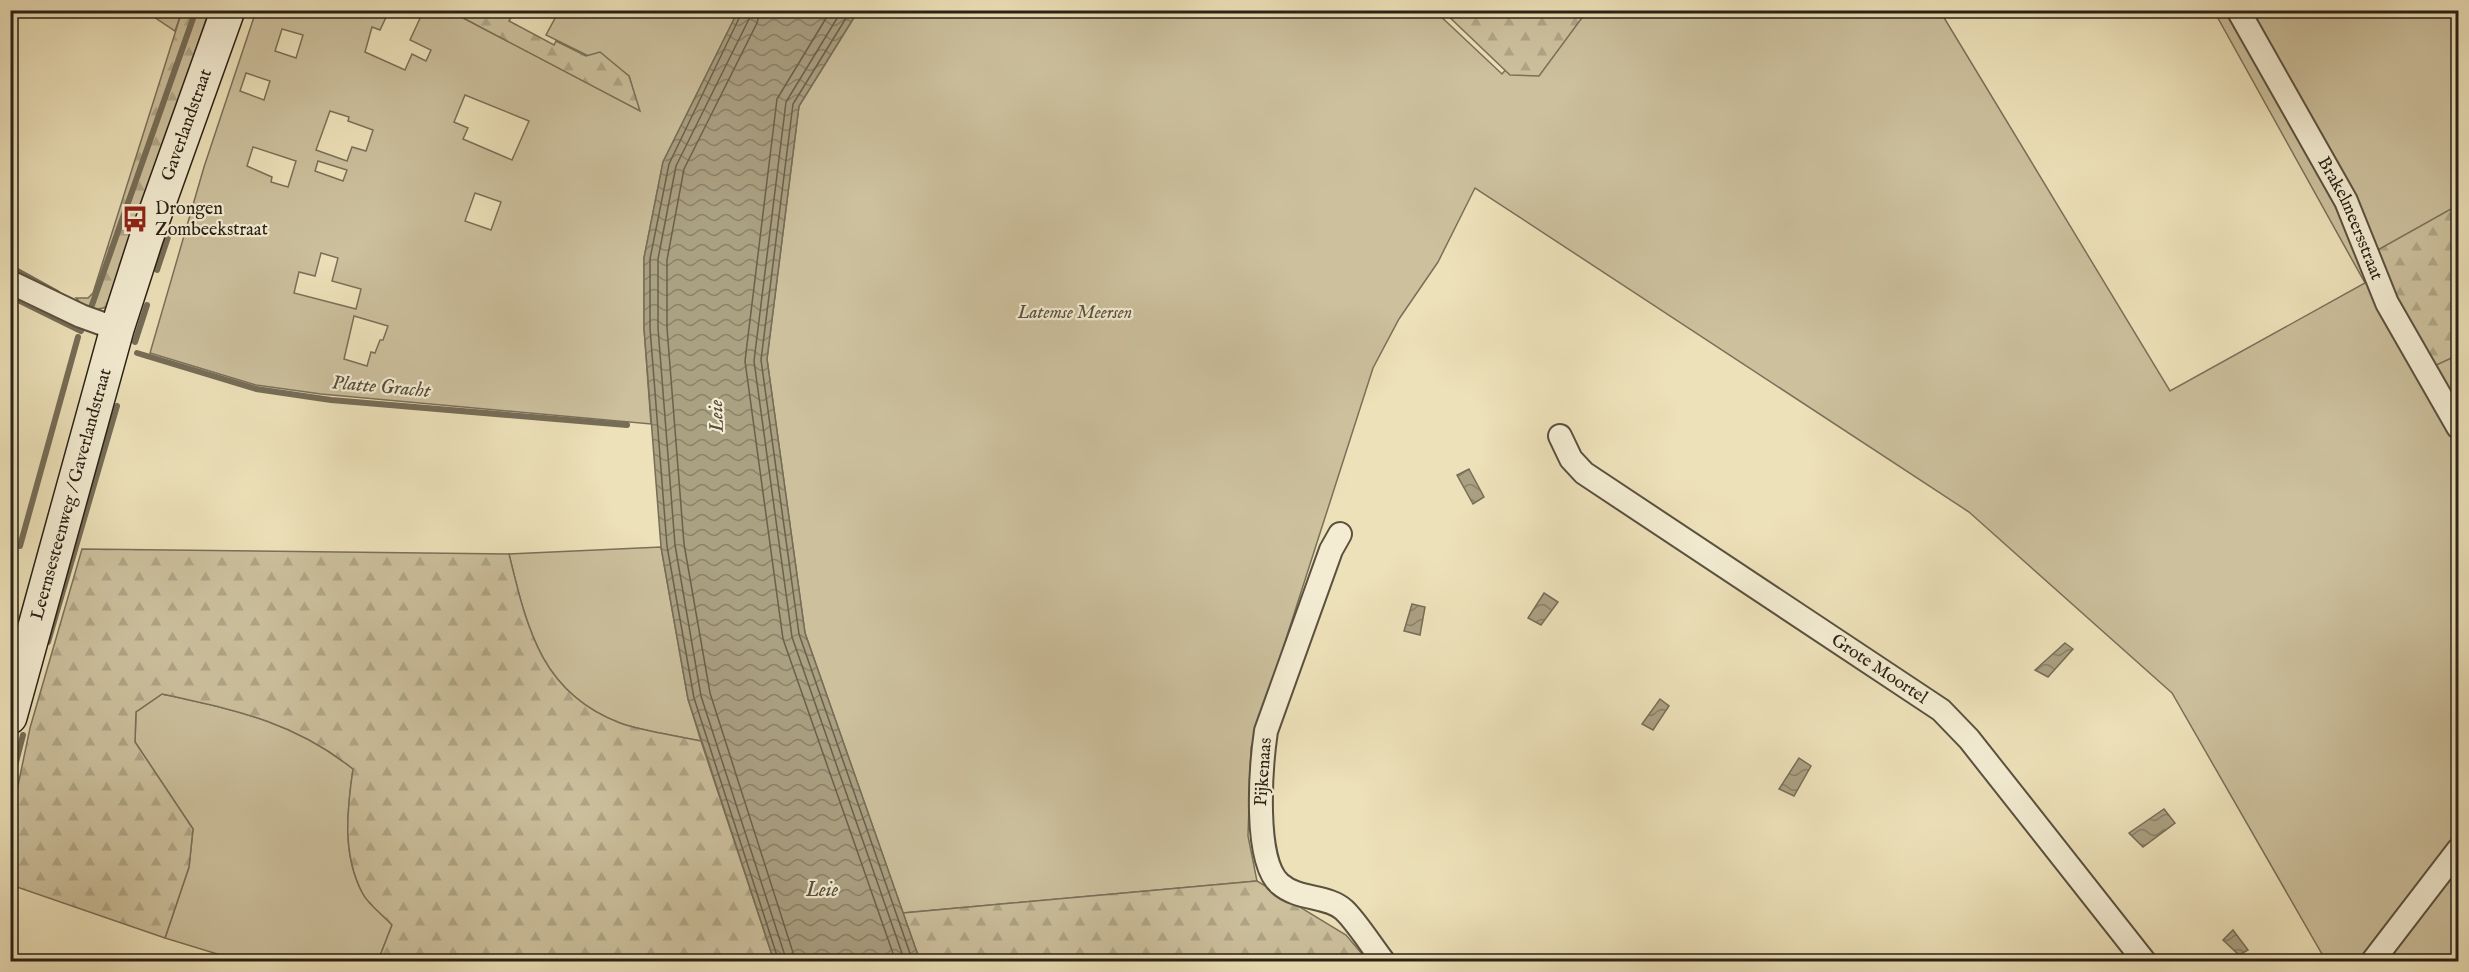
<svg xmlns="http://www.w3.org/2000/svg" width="2469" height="972" font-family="'IM FELL English',serif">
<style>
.green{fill:#ccc09d;stroke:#7a705a;stroke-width:1.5;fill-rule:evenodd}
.forest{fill:url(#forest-firs);stroke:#7a705a;stroke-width:1.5}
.water{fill:url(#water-waves);stroke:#766d57;stroke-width:1.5}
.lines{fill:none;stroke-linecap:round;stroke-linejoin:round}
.shore{stroke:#6a604c;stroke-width:1.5}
.stream{stroke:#766d57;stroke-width:6}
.minor-casing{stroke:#5a513f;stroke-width:26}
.secondary-casing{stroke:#292116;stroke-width:36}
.minor{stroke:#f3ecd2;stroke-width:22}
.secondary{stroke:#f3ecd2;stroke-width:33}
.labels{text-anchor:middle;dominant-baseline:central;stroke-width:4.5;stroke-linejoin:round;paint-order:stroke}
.street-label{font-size:18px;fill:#292116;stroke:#f3ecd2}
.poi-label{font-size:18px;fill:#292116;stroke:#f3ecd2;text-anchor:start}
.park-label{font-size:18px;font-style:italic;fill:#5a513e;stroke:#f3ecd2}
.water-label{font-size:20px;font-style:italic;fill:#564d3c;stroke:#f3ecd2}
</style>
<defs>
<pattern id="forest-firs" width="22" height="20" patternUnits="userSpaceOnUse" patternTransform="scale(1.5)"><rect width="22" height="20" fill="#ccc09d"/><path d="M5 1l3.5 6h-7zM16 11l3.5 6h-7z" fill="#afa586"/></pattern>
<pattern id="water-waves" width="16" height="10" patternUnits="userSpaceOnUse" patternTransform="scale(1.5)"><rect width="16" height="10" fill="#aaa082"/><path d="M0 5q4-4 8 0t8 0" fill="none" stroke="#8a8269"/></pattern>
</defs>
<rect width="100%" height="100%" fill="#ede1b9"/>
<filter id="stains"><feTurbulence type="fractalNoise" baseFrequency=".00333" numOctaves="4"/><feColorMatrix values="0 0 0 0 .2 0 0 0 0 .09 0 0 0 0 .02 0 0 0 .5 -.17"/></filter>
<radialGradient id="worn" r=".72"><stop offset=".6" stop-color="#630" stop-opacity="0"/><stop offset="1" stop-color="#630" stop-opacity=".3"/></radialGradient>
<g class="green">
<path d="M145,11H182L175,31Z"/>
<path d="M256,11H389L380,30L372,27L365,52L405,70L412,54L426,61L431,50L410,40L422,14L415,11H450L639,110L629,76L546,35L559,11H738L663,162L644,258V328L651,424L321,394L256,385L150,353L204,167ZM282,29L303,35L296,58L275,51ZM246,73L270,81L264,100L240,91ZM465,95L529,121L512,160L463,139L468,128L454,122ZM330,111L349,117L348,121L373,130L366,151L352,147L347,161L316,150ZM253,147L296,161L288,187L271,182L272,177L247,166ZM318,161L347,170L343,181L315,171ZM475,193L501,202L491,230L465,221ZM321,253L338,258L332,281L361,289L356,309L294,293L299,272L315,276ZM354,316L388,326L383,340H380L375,353L371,352L367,366L344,359Z"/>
<path d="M858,11H1435L1502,74L1556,11H1940L2170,391L2365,283L2214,11H2458V961H2326L2172,693L1969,512L1475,188L1438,262L1399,319L1373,368L1251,748L1248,836L1257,881L903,913L805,633L767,359L799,106Z"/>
<path d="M661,547L688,699L701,741C675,735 645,732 620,723C541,693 527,628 509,554Z"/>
<path d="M162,694C235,710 293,721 353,769C347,810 342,856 363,894C369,905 383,915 392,925L378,961H240L165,938L189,867L193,829L135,742L136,712Z"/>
</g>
<g class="forest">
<path d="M182,11H209L108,307L88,311L76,298H88L93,293Z"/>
<path d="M450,11H515L509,21L554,45L556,41L586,56L600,52L629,76L640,111Z"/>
<path d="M1443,11H1587L1539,76L1510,75Z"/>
<path d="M2458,205V355L2430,368L2374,252Z"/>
<path d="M82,549L509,554C527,628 541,693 620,723C645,732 675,735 701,741L774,961H378L392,925C383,915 369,905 363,894C342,855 347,810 353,769C293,721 234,710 162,694L136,712L135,742L193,829L189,867L165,938L11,885V819L30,728Z"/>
<path d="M1257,881L1346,935L1368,961H920L903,913Z"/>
</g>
<g class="water">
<path d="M738,11H858L799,106L767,359L805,633L920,961H774L688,699L661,547L644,328V258L663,162Z"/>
<path d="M1469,469L1484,497L1473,504L1457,475Z"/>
<path d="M1544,593L1558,602L1541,625L1528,618Z"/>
<path d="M1412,604L1425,607L1420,635L1404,631Z"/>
<path d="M2065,643L2073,649L2048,677L2035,670Z"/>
<path d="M1660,699L1669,706L1653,730L1642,724Z"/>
<path d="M1799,758L1811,766L1794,796L1779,789Z"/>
<path d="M2164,809L2175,823L2143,847L2129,833Z"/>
<path d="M2233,930L2248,950L2239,955L2223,940Z"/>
</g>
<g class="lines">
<g class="shore">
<path d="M743,10L669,164L650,259V328L667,546L694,698L779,962"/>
<path d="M751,10L749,19L676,166L658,259V328L675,545L701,696L787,962"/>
<path d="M760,10L757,23L684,169L667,260V328L684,544L710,693L796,962"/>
<path d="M831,10L777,99L745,361L783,639L896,962"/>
<path d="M842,10L786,102L754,361L792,637L905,962"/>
<path d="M851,10L793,104L761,360L799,634L913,962"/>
</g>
<g class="stream">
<path d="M10,267L57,293"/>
<path d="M157,270L169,234"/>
<path d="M10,296L81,331"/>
<path d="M92,305L196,10"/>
<path d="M135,342L147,305"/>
<path d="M137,353L256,389L331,400L627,425"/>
<path d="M20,546L78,337"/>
<path d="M10,581L15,564"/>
<path d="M48,642L117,406"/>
<path d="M10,785L23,735"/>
</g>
<g class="minor-casing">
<g id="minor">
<path id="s1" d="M2238,10L2346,201L2387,303L2458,427"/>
<path d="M10,282L81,316L117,329"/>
<path id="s2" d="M1560,436L1571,459L1584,473L1941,710L1969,739L2145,962"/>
<path d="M1340,534L1331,550L1266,731C1261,765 1253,861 1280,884C1298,900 1328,895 1344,910C1356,921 1373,948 1384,962"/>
<path d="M2372,962L2458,850"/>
</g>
</g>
<g class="secondary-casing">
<g id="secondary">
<path id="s3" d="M10,717L117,329L146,239L228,10"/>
</g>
</g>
<use href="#minor" class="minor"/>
<use href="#secondary" class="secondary"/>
</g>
<defs>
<g id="bus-bare" transform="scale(2.07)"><path d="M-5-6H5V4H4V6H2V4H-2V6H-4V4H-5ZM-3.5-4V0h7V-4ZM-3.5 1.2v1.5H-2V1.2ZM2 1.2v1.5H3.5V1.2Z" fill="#8f2418" stroke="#f3ecd2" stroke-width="2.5" paint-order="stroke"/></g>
</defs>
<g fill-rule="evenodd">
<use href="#bus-bare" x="135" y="219"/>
</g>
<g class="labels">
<g class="street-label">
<text stroke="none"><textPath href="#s3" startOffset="618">Gaverlandstraat</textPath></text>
<text stroke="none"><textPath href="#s1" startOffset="237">Brakelmeersstraat</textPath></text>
<text stroke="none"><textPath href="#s3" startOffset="231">Leernsesteenweg / Gaverlandstraat</textPath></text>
<text stroke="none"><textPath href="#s2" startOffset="399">Grote Moortel</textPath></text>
<text transform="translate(1264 772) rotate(-86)">Pijkenaas</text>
</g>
<g class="poi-label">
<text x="155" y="209">Drongen<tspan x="155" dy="21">Zombeekstraat</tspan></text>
</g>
<g class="park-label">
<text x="1075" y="313">Latemse Meersen</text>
</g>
<g class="water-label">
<text transform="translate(381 387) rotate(5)">Platte Gracht</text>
<text transform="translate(717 416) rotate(-92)">Leie</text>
<text x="822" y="890">Leie</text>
</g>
</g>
<rect width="2469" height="972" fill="none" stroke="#ede1b9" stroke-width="36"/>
<rect x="12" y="12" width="2445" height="948" fill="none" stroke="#292116" stroke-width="3"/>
<rect x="18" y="18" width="2433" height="936" fill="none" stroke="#292116" stroke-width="1.5"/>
<rect width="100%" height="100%" filter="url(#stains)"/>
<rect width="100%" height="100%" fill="url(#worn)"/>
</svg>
